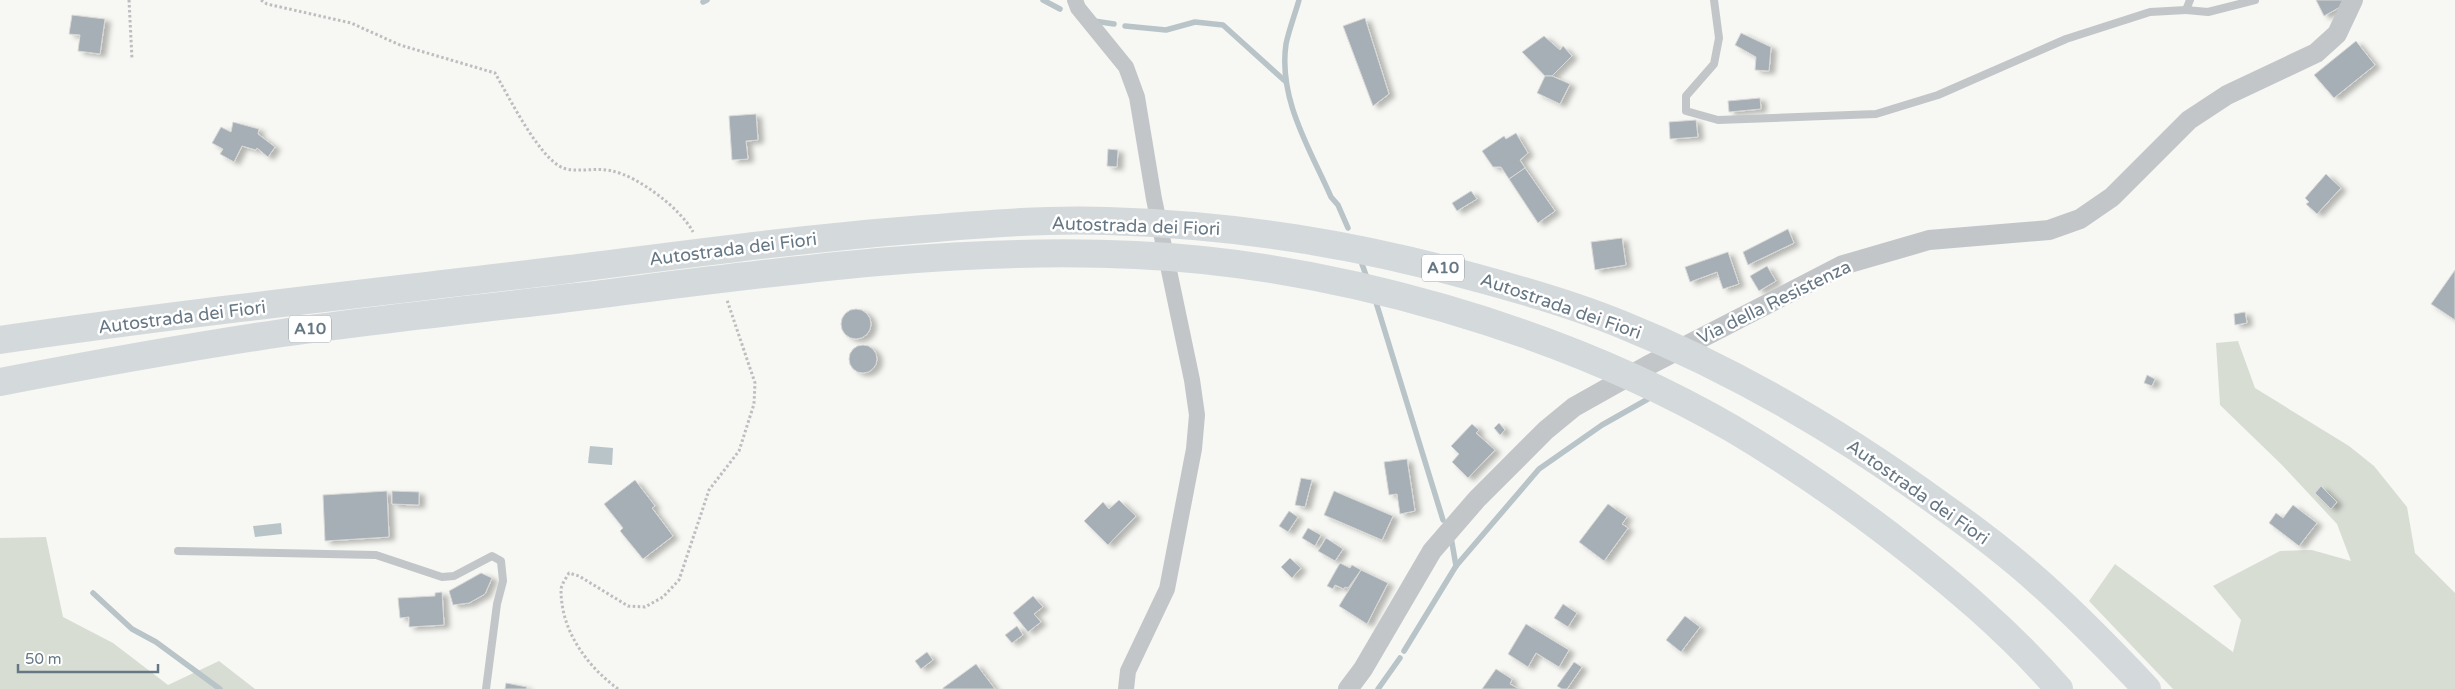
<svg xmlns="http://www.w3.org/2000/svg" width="2455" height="689" font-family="'Varela Round',sans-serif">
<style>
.green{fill:#d8ddd4}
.water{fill:#b8c4c8}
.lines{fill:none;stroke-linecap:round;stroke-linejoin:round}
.stream{stroke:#b8c4c8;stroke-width:5.5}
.building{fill:#a6afb5;stroke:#d8d8d6;filter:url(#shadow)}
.path{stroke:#bcbec0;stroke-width:3;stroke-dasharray:2.5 2.5;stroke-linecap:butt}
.service{stroke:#c2c6c9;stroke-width:8}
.minor{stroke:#c2c6c9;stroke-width:16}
.tertiary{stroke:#c2c6c9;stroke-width:20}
.motorway{stroke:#d4d9dc;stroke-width:28}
.labels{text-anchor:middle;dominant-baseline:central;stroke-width:5;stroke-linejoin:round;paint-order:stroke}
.shield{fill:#fff;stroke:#94a0a9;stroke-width:1}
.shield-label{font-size:16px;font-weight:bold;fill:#667784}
.street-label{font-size:18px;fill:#667784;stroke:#fff}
</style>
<defs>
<filter id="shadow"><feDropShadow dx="5.5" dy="3" stdDeviation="2.5" flood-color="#0004"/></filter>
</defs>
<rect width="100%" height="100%" fill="#f7f7f3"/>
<g class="green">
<path d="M2238,341L2255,388L2349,446L2374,466L2407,507L2415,553L2455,593V689H2173L2089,601L2115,564L2233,652L2241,620L2213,586L2280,551L2312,550L2351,561L2337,524L2282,465L2220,405L2216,343Z"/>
<path d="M46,537L63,617L113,643L168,685L219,661L255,689H0V538Z"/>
</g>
<g class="water">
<path d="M590,446L613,448L612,465L588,463Z"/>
<path d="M281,523L282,534L255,537L253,526Z"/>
</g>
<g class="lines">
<g class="stream">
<path d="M1043,0L1060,9"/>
<path d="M1299,0C1295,14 1289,30 1286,44C1278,99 1310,149 1331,197L1338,205L1348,228"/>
<path d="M703,2L707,0"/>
<path d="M1094,21L1114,24"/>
<path d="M1125,26L1166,30L1195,22L1223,25L1285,81"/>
<path d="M1362,264L1368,281"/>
<path d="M1375,299L1443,520"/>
<path d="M1451,537L1456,566"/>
<path d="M93,593L132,629L156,642L220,689"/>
<path d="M1404,651L1456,566L1539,469L1602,425L1648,399"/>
<path d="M1378,689L1400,658"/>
</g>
</g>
<g class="building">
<path d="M2316,0H2343L2342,6L2324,16Z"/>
<path d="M72,15L105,19L100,54L78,51L80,35L69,34Z"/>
<path d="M1365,18L1389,94L1373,106L1343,26Z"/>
<path d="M1741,33L1771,47L1769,71L1755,70L1756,57L1735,45Z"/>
<path d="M1544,36L1560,50L1563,46L1572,56L1552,76H1545L1522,52Z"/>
<path d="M2356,41L2375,65L2334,98L2314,75Z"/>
<path d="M1545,76H1552L1570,84L1560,104L1537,93Z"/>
<path d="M1760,98L1761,109L1729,112L1728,101Z"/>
<path d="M756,114L758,140L746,141L748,159L732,160L729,116Z"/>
<path d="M1696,120L1698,137L1670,139L1669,122Z"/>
<path d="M233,122L259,129L258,134L275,147L268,157L257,148L256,150L242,146L234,162L220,154L223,149L212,143L221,127L231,132Z"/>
<path d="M1516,133L1528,153L1520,160L1525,168L1509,179L1501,167H1493L1482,151L1504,136L1506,139Z"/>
<path d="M1108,149L1118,150L1117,167L1107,166Z"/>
<path d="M1525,168L1555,211L1538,223L1509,179Z"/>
<path d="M2326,174L2341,188L2317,214L2306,204L2309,202L2305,198Z"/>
<path d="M1471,191L1477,199L1457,211L1452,203Z"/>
<path d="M1788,229L1794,243L1748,265L1743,252Z"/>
<path d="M1622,238L1626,265L1595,270L1591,242Z"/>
<path d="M1728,252L1739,284L1723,289L1717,272L1690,282L1685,267Z"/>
<path d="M1767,266L1776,281L1759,291L1750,276Z"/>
<path d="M2455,270V320L2431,304Z"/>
<circle cx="856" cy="324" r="15"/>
<path d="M2245,312L2247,323L2235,325L2234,314Z"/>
<circle cx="863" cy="359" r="14"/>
<path d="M2147,375L2155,379L2152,386L2144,383Z"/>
<path d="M1499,423L1505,430L1500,435L1494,428Z"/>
<path d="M1472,424L1479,430L1476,433L1495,450L1468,478L1452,462L1459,454L1451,446Z"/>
<path d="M1407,459L1415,511L1400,514L1397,494L1389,495L1384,462Z"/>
<path d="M1301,478L1312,480L1305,507L1295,505Z"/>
<path d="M635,480L655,506L652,508L673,536L643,559L620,531L623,528L604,504Z"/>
<path d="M2321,486L2337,502L2331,509L2315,493Z"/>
<path d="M387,491L389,537L325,541L323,495Z"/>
<path d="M392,491L419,492V505L392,504Z"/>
<path d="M1334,491L1393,516L1382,540L1324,515Z"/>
<path d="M1119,500L1136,516L1108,545L1084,521L1103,502L1109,509Z"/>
<path d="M1608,504L1627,517L1622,524L1628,528L1604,561L1579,542Z"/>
<path d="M2293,505L2317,523L2299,546L2269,523L2276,513L2283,518Z"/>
<path d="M1289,511L1298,517L1288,532L1279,526Z"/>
<path d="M1308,528L1321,535L1315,546L1302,538Z"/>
<path d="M1326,538L1343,549L1335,561L1318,551Z"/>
<path d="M1290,558L1301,568L1292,578L1281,567Z"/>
<path d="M1340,563L1350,568L1352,565L1361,570L1348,588L1345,587L1344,589L1335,585L1333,589L1327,586Z"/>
<path d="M1361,570L1388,583L1367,624L1339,606Z"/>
<path d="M481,573L492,578L485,594L469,603L453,605L449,591Z"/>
<path d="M442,592L444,625L409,627V617L400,618L398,598L435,596V593Z"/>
<path d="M1033,596L1043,607L1034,614L1041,622L1028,632L1013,613Z"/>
<path d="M1563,604L1577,613L1568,627L1554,618Z"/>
<path d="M1685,616L1700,627L1681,652L1666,640Z"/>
<path d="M1526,624L1569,650L1559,667L1536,653L1528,667L1508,654Z"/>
<path d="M1017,626L1023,635L1012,643L1005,635Z"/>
<path d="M927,652L933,660L921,669L915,661Z"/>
<path d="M1574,662L1582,667L1567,689H1562L1557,686Z"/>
<path d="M976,664L995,689H943V688Z"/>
<path d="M1496,669L1512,679L1510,684L1519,689H1482Z"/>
<path d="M506,683L527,687L526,689H505Z"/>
</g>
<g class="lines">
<g class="path">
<path d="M129,0L132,59"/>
<path d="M261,0L267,4L351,23L400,45L495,73C509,97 539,158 563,168C577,173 597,167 612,171C638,176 681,209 693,232"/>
<path d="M618,689C587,666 561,631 561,590C561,585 566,578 569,573L579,576L628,606L645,607L663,597L679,580L709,490L739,451L754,404L755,383L727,300"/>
</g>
<g class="service">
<path d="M1714,0L1719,38L1714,64L1686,96V111L1718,120L1876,114L1938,95L2066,39L2150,12L2186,10"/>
<path d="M2190,0L2186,10L2208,12L2255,0"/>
<path d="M178,551L376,555L442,577L454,576L492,556L501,561L503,581L497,604L486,689"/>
</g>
<path class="minor" d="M1075,0L1078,8L1126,67L1137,97L1154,199L1192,380L1197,415L1194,449L1167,589L1128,671L1126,689"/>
<path class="tertiary" d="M1348,689L1363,669L1432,551L1477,499L1546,430L1574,407L1647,366L1843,265L1929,240L2049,230L2080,219L2112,197L2189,120L2227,95L2316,53L2337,34L2353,0"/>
<g class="motorway">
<path d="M0,340C189,312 380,292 570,269C688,254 806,238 924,229C985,224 1046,219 1107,221C1238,225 1355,244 1481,279C1529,292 1577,306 1623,325C1737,371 1843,434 1942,506C1976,530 2010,556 2041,584C2078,617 2113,653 2147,689"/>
<path d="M0,382C94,364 188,347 282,333C380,319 479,309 577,297C762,274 949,246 1136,255C1333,264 1562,330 1733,429C1787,461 1838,496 1888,534C1949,581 2009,631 2059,689"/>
</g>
</g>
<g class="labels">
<g class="shield">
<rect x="1422" y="254.5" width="42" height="27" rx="4"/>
<rect x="289" y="315.5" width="42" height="27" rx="4"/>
</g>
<g class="shield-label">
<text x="1443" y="268">A10</text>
<text x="310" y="329">A10</text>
</g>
<g class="street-label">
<text transform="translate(1136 226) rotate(2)">Autostrada dei Fiori</text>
<text transform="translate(733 249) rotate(-7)">Autostrada dei Fiori</text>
<text transform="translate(1774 302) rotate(-26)">Via della Resistenza</text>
<text transform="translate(1561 306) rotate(19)">Autostrada dei Fiori</text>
<text transform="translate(182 317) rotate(-7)">Autostrada dei Fiori</text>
<text transform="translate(1918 492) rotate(35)">Autostrada dei Fiori</text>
</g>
</g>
<path d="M18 664v8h140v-8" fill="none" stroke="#667784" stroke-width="2.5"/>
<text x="25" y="664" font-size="15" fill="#667784" stroke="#ffffff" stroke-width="4" paint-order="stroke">50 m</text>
</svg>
